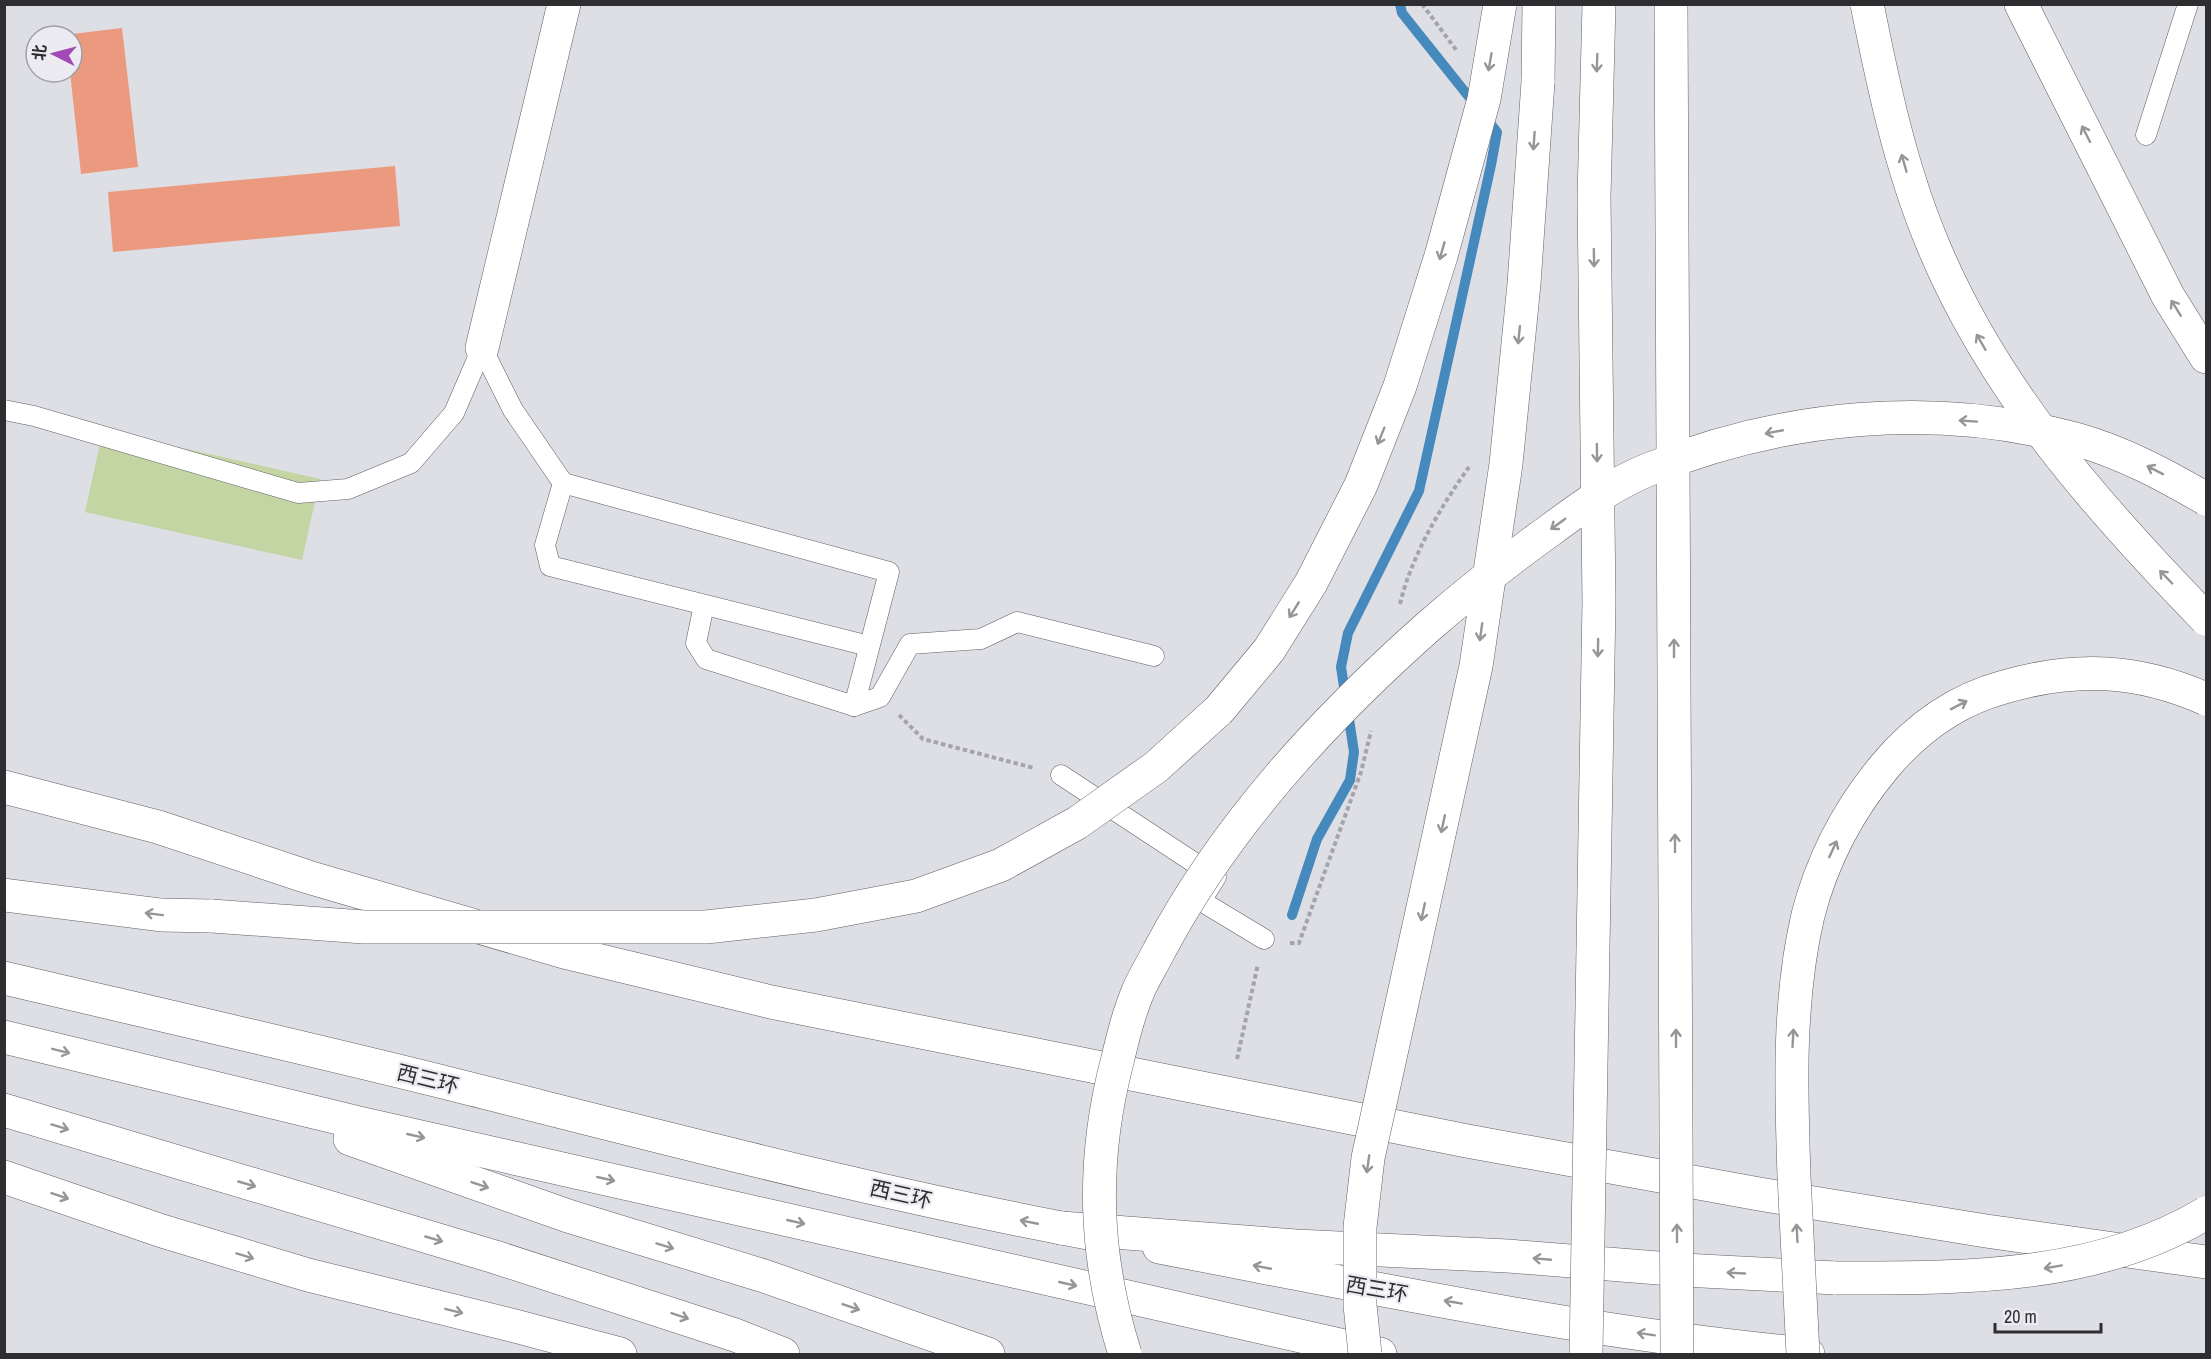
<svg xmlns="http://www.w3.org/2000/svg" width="2211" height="1359" font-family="'Archivo Narrow','Noto Sans SC',sans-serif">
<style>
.green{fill:#c2d5a3}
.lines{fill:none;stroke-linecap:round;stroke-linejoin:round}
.stream{stroke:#4589bd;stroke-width:10}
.building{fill:#eb9a7f}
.service-casing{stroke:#605f65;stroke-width:21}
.minor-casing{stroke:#605f65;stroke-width:34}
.secondary-casing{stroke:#605f65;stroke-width:34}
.trunk-casing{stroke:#605f65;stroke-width:34}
.motorway-casing{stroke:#605f65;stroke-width:34}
.path{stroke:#a4a4aa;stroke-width:4;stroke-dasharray:4.5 3;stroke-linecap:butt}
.service{stroke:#fff;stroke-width:20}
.minor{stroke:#fff;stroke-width:33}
.secondary{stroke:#fff;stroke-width:33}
.trunk{stroke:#fff;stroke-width:33}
.motorway{stroke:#fff;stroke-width:33}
.trunk-bridge-casing{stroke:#605f65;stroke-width:34;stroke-linecap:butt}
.motorway-bridge-casing{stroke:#605f65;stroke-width:34;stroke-linecap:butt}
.trunk-bridge{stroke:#fff;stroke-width:33}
.motorway-bridge{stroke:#fff;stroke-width:33}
.oneway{stroke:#969698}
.labels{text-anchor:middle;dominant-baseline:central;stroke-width:4.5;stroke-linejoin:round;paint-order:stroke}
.street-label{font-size:21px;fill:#2e2e31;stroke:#ecebf2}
</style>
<rect width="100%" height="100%" fill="#dedee5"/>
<path class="green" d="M103,430L320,479L302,560L85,512Z"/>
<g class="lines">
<path class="stream" d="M1292,915L1317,839L1350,780L1354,752L1341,667L1348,633L1419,491L1491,165L1497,132L1402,13L1400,4"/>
</g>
<g class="building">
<path d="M122,28L138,167L81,174L70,72H72V34Z"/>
<path d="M395,166L400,226L113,252L108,192Z"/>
</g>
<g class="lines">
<g class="service-casing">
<g id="service">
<path d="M2146,135L2188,4"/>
<path d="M482,348L513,410L563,483L889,572L854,706"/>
<path d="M4,410L34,416L298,493L348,489L411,463L454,413L482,348"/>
<path d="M563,483L545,545L550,566L869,646"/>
<path d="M704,605L696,643L706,659L854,706L880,697L910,644L981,639L1017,622L1154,656"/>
<path d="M1061,775L1216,877L1201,901L1264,939"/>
</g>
</g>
<g class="minor-casing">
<path id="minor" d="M482,348L564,4"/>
</g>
<g class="secondary-casing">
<g id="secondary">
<path d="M4,787L158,827L308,877L564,952L771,1002L1467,1141L1759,1194L1986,1231L2206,1262"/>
<path d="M4,1177L162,1231L308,1275L515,1326L620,1354"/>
</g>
</g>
<g class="trunk-casing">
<g id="trunk">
<path d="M2021,4L2168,296L2206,357"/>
<path d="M1538,82L1539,4"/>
<path d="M4,895L161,915L212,916"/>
<path d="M4,978C153,1013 302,1047 451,1084C662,1137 873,1193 1088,1233"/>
<path d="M4,1037L359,1123L1380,1354"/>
<path d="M350,1139L568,1216L764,1276L988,1354"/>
<path d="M1159,1247C1374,1288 1590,1334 1808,1354"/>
</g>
</g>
<g class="motorway-casing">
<g id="motorway">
<path d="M4,1110L495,1257L735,1335L783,1354"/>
<path d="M1061,1228L1296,1246L1508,1256L1683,1270L1836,1278"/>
</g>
</g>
<g class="path">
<path d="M1422,4L1457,51"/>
<path d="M1400,604C1411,557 1441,506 1469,467"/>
<path d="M899,715L923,739L1034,768"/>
<path d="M1290,943H1299L1361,772L1371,731"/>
<path d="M1237,1059L1258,964"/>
</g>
<use href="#service" class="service"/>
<use href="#minor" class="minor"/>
<use href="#secondary" class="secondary"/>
<use href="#trunk" class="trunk"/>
<use href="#motorway" class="motorway"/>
<g class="trunk-bridge-casing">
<g id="trunk-bridge">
<path d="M1867,4C1883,84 1900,165 1931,240C1991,388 2097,507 2206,619"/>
<path d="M212,916L364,927H706L816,915L916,896L1001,865L1077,823L1156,767L1219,710L1269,650L1311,583L1361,485L1400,386L1441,256L1484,99L1500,4"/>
<path d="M1125,1354C1094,1256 1091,1162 1117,1062C1123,1037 1129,1012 1139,989C1145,976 1153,963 1159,951C1225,826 1324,719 1429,626C1468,592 1507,561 1549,531C1580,508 1614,483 1650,469C1784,415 1935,401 2075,439C2122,452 2165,475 2206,499"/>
<path d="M1365,1354L1360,1305V1227L1368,1158L1476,666L1506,464L1524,284L1538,82"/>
</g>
</g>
<g class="motorway-bridge-casing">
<g id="motorway-bridge">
<path d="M1671,4L1677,1354"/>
<path d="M1836,1278C1963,1278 2094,1280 2206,1213"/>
<path d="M1586,1354L1599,601L1594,197L1599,4"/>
<path d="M1803,1354C1800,1295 1797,1235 1794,1176C1791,1089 1788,1000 1808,915C1822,861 1849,809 1885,766C1917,728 1956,700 2004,687C2076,666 2138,669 2206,699"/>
</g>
</g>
<use href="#trunk-bridge" class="trunk-bridge"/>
<use href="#motorway-bridge" class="motorway-bridge"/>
</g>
<defs><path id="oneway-shaft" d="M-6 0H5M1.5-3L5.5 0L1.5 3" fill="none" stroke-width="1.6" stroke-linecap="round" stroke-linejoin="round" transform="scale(1.5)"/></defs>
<g class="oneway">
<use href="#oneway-shaft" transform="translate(1490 62) rotate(100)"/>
<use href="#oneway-shaft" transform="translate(1597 63) rotate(92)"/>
<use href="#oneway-shaft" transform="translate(2086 134) rotate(-117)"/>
<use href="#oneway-shaft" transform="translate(1534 141) rotate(94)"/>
<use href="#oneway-shaft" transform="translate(1904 163) rotate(-106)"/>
<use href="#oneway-shaft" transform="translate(1442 251) rotate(106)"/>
<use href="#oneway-shaft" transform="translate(1594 258) rotate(89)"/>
<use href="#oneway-shaft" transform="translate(2176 308) rotate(-122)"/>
<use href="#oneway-shaft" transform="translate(1519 335) rotate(96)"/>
<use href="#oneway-shaft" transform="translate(1981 342) rotate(-120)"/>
<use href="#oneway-shaft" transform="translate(1968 421) rotate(-176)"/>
<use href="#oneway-shaft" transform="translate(1774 432) rotate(169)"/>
<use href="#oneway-shaft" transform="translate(1381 436) rotate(112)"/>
<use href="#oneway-shaft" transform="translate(1597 453) rotate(89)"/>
<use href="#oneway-shaft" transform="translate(2155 470) rotate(-153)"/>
<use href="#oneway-shaft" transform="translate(1558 524) rotate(144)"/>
<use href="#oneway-shaft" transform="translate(2166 577) rotate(-134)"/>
<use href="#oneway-shaft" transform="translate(1294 610) rotate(122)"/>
<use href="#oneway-shaft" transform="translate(1481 632) rotate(98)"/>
<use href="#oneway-shaft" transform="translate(1598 648) rotate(91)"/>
<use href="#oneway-shaft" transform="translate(1674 648) rotate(-90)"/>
<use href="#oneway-shaft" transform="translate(1959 705) rotate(-27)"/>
<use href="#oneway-shaft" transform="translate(1443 824) rotate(102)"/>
<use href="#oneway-shaft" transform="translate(1675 843) rotate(-90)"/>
<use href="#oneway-shaft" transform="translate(1833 849) rotate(-65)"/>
<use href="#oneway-shaft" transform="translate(1423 912) rotate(102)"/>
<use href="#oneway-shaft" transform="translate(154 914) rotate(-173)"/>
<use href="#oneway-shaft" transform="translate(1676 1038) rotate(-90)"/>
<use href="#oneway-shaft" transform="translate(1793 1038) rotate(-87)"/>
<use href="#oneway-shaft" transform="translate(61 1051) rotate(14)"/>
<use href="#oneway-shaft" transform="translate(60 1127) rotate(17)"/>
<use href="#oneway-shaft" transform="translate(416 1136) rotate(13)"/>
<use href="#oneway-shaft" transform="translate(1368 1164) rotate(98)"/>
<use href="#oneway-shaft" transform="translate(606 1179) rotate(13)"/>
<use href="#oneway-shaft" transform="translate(247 1184) rotate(16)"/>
<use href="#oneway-shaft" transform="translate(480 1185) rotate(19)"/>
<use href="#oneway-shaft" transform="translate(60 1196) rotate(19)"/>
<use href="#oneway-shaft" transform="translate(796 1222) rotate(13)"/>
<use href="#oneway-shaft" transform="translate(1029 1222) rotate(-169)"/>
<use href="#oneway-shaft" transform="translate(1677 1233) rotate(-90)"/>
<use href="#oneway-shaft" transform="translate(1797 1233) rotate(-93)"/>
<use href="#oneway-shaft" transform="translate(434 1239) rotate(16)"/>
<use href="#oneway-shaft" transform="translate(665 1246) rotate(17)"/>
<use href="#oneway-shaft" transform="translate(245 1256) rotate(17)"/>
<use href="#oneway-shaft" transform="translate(1542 1259) rotate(-175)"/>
<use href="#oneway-shaft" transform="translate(1262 1267) rotate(-169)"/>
<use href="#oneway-shaft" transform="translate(2053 1267) rotate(170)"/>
<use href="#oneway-shaft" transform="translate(1736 1273) rotate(-177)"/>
<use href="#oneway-shaft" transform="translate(1068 1284) rotate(13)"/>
<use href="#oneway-shaft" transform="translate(1453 1302) rotate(-170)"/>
<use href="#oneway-shaft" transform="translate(851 1307) rotate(19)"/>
<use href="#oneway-shaft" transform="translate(454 1311) rotate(14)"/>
<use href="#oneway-shaft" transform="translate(680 1316) rotate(19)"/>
<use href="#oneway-shaft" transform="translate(1646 1334) rotate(-171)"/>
</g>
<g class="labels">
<g class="street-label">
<text transform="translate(428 1079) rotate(14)">西三环</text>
<text transform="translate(901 1194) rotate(13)">西三环</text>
<text transform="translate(1377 1289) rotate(10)">西三环</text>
</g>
</g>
<rect width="2211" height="1359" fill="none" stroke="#2e2e31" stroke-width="12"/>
<g transform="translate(54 54) rotate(276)"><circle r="28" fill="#ecebf2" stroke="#a09fa5" stroke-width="1.5"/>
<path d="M0-4.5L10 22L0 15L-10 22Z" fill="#a149b5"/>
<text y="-9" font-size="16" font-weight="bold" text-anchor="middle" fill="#2e2e31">北</text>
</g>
<path d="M1995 1323v9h106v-9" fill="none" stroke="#2e2e31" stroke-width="3"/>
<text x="2004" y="1323" font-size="18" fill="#2e2e31" stroke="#ecebf2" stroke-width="4.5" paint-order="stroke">20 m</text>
</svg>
